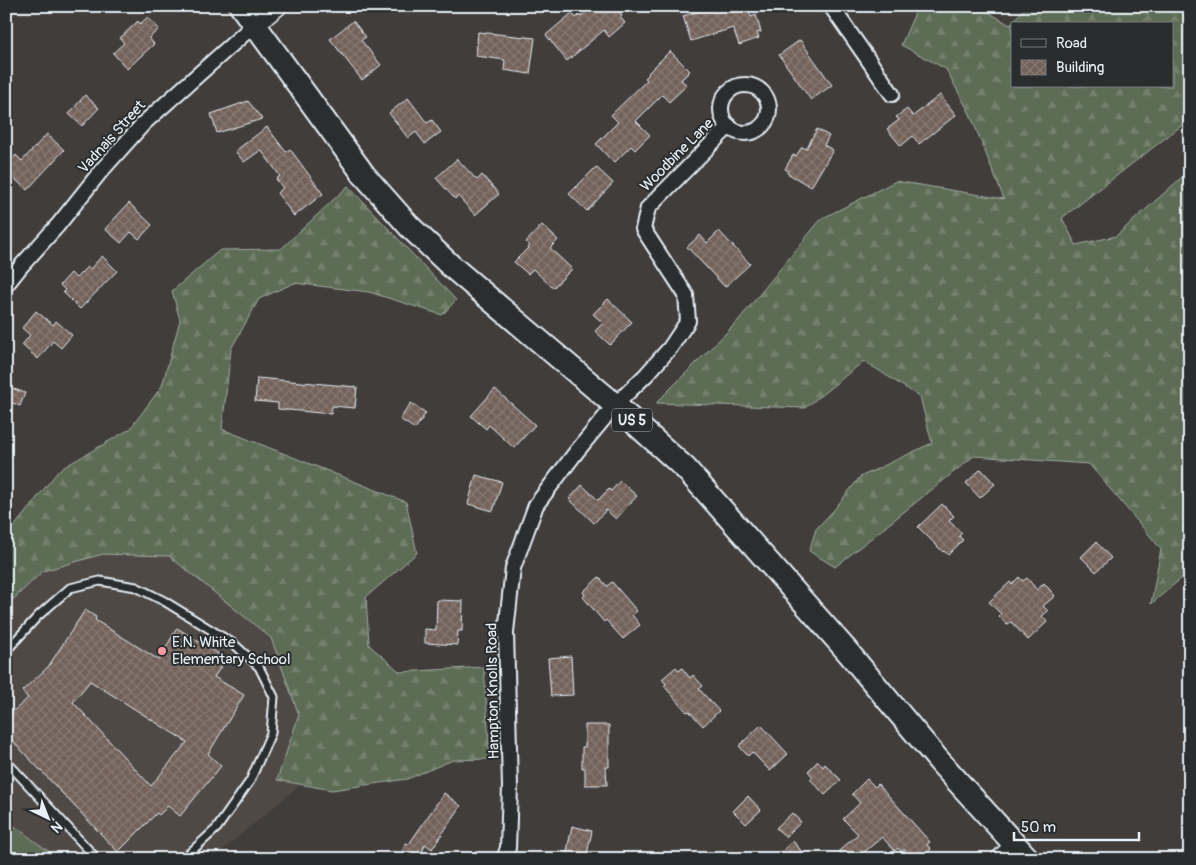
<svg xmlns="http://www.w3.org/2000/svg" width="1196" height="865" font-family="Pangolin,sans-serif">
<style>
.built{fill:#4f4844}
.green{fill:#5d6c54;stroke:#a2aea6}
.forest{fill:url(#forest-firs);stroke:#a2aea6;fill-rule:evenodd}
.building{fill:url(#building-cross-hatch);stroke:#e8f1f8;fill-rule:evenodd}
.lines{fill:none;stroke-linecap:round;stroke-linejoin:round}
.service-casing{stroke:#e8f1f8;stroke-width:11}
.minor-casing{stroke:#e8f1f8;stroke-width:18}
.tertiary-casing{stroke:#e8f1f8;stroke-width:21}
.primary-casing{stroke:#e8f1f8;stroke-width:26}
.service{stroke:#2a2d2e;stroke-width:7}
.minor{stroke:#2a2d2e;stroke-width:14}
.tertiary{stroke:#2a2d2e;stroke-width:18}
.primary{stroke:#2a2d2e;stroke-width:22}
.poi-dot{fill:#ff9aa2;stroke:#2a2d2e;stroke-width:2}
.labels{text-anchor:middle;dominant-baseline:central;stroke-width:4;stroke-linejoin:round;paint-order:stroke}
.shield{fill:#2a2d2e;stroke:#afb6bb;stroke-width:1}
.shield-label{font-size:14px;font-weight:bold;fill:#e8f1f8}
.street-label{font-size:15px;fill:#e8f1f8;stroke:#2a2d2e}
.poi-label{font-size:15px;fill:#e8f1f8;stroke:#2a2d2e;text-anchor:start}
</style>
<defs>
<pattern id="forest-firs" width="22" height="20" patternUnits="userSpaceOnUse" patternTransform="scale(1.25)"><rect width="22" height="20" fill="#5d6c54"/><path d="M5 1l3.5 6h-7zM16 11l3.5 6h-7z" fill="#74816d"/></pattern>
<pattern id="building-cross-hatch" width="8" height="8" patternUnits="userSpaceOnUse" patternTransform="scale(1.25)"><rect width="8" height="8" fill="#73625a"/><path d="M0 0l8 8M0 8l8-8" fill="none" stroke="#877972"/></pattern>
</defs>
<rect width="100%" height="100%" fill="#403d3b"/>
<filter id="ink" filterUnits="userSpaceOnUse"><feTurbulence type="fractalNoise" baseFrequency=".02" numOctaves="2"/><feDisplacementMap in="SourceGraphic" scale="10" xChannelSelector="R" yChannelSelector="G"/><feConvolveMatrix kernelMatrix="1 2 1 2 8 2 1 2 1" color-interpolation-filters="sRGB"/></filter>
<g filter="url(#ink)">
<path class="built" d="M111,460L385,714L212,859H6V587Z"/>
<path class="green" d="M6,820L59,859H6Z"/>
<g class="forest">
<path d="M918,6H978L1010,25L1026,6H1190V119L1062,218L1076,245L1116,236L1190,170V571L1151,604L1161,549L1089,464L974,456L835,567L809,551L816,529L833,511L860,477L932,443L920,397L864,361L805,408L656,403L737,322L821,219L896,181L1004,199L970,114L946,69L901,45ZM1012,24H1172V86H1012Z"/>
<path d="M348,186L456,300L442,315L369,292L294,283L259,299L231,349L222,429L406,502L417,553L366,597L369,645L400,672L484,667L490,759L453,760L407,779L332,790L277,780L299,715L271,638L169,556L103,554L43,571L6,606V537L59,470L130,429L162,386L180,320L172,291L220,250L281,249Z"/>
</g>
<g class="building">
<path d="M593,6H614L622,16L620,17L625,23L609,37L604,30L567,61L546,35L572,13L576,18L579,15L580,17Z"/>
<path d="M715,6H747L751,17L756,15L761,32L757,33L759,38L739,45L733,28L691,41L683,16Z"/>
<path d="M148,17L159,29L149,38L154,44L127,69L113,53L124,43L120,38L138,21L140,24Z"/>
<path d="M353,21L366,37L361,40L381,65L362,80L330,39Z"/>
<path d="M478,32L535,38L530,74L504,70L505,60L476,56Z"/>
<path d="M800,40L832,85L811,100L779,55Z"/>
<path d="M670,51L690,71L681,80L687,85L669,102L662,95L636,121L650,135L635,150L631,146L614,163L596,144L618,122L611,115L647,80L645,78L649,74L648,73Z"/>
<path d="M85,95L99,108L82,126L69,114Z"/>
<path d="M940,95L956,115L919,144L913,136L901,146L887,129L899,120L896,117L907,109L913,116Z"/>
<path d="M408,98L427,123L432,120L441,132L425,144L416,132L408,138L389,113Z"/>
<path d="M248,101L262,119L217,133L211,114Z"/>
<path d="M267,127L286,152L290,149L323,194L294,216L277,193L283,188L276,179L280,176L261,150L244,162L235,151Z"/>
<path d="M817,129L829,136L824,145L833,150L811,187L787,173L788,171L785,169L793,155L796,156L802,147L806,149Z"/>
<path d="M47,134L64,150L27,190L6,171V166L16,155L22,161Z"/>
<path d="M457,159L477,180L482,175L499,194L475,215L458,196L455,199L436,178Z"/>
<path d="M596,167L613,183L587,211L569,194Z"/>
<path d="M129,203L152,225L139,239L131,232L121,243L105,229Z"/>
<path d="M542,225L558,240L550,248L572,269L553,288L533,269L528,274L514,262L530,246L526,242Z"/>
<path d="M719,231L750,264L725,287L687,247L700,235L707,243Z"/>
<path d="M102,256L117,271L80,309L63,292L65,290L60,285L71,273L76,278L87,267L90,269Z"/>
<path d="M608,299L632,322L610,345L595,331L603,323L593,314Z"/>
<path d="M36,311L53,325L56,321L72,335L61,348L53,341L38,359L22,345L30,335L22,328Z"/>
<path d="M257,378L357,387L355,408L332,406L331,414L278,409V403L255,401Z"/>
<path d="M6,386L25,393L20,406L6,400Z"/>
<path d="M495,389L535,425L514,448L489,425L486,429L471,416Z"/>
<path d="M411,403L426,413L415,429L400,419Z"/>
<path d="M981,469L995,484L980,498L966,483Z"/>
<path d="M476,475L502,482L493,511L468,504Z"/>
<path d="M620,481L637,496L616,519L606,510L594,523L569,499L582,485L598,500L609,489L611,491Z"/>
<path d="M942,504L954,516L949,521L962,533L959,536L963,540L948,555L944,551L943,552L918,527Z"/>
<path d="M1096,542L1111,558L1096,572L1081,557Z"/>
<path d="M599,577L607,586L612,582L637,611L632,615L640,625L623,639L606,620L604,622L583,597L585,595L583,592Z"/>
<path d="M1019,577L1023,581L1027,578L1037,590L1044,583L1055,596L1043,606L1048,611L1042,616L1047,622L1028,640L1011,622L1007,625L999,616L1001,614L989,602L1010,582L1012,584Z"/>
<path d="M437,600L463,601L462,631H458L457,645L425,643V629L436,630Z"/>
<path d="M85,610L96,617L95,620L159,660L177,628L219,654L216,658L224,662L214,677L244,695L208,754L221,766L180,816L168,806L159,815L157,813L118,852L6,734V718L28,698L22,691L48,667ZM90,681L187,742L151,786L73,702Z"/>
<path d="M571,656L573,695L551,696L548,658Z"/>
<path d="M676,667L679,671L682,668L690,678L693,675L703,686L699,689L719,711L703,726L689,711L687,712L664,686L666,684L662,679Z"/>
<path d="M585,725H609V767H606L607,785H585V768H582V747H585Z"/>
<path d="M761,725L788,754L770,771L752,752L748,756L739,746Z"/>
<path d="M818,761L823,767L825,764L841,780L825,795L810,779L813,777L808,771Z"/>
<path d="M867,779L875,787L878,784L930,842L927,845L931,849L921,859H913L904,849L901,852L898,848L895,851L882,837L856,859H845L839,851L858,834L843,819L860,803L852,794Z"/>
<path d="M444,793L461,806L432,849L425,844L420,859H399L406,843L409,844Z"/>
<path d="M748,796L761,810L746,824L733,811Z"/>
<path d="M792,813L801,822L786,837L776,828Z"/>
<path d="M572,826L592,831L586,859H569V857L566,856Z"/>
<path d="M793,841L808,859H773Z"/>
</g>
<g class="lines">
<g class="service-casing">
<g id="service">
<path d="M6,651L38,616L70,588L100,581L136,587L164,601L234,644L259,667L274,697L271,733L250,781L217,828L183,859"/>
<path d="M6,761L97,859"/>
</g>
</g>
<g class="minor-casing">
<g id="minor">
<path d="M831,6L892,94"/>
<circle cx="745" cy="109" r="24"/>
<path d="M6,285L22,265L58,225L101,171L144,123L255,24"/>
<path d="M504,859L508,848L510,786L506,632L513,568L536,505L577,451L615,405L646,375L670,348L688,321L686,295L643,229L648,208L729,126"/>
</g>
</g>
<g class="tertiary-casing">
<g id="tertiary">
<path d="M255,24L278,6"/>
<path d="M1000,859L1015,845"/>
</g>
</g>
<g class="primary-casing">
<path id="primary" d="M241,6L364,175L409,226L451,266L615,405L686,469L847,651L940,762L1028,859"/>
</g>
<use href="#service" class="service"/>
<use href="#minor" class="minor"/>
<use href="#tertiary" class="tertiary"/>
<use href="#primary" class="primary"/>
</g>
</g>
<circle class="poi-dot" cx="162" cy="651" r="5"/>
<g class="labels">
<rect class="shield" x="612" y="408.5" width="40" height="23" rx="4"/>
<g class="shield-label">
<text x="632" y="420">US 5</text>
</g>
<g class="street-label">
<text transform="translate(112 137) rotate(-48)">Vadnais Street</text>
<text transform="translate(677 155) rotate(-45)">Woodbine Lane</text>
<text transform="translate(493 691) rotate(-91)">Hampton Knolls Road</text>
</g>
<g class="poi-label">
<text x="172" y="642">E.N. White<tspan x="172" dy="17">Elementary School</tspan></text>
</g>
</g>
<rect width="1196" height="865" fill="none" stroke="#2a2d2e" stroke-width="25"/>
<rect x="12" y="12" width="1171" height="840" fill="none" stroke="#e8f1f8" stroke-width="2" filter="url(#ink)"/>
<rect x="1011" y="22" width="162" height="65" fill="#2a2d2e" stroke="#767b7f"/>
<rect x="1021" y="39" width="25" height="8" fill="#2a2d2e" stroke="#767b7f"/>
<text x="1056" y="48" font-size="15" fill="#e8f1f8">Road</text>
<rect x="1021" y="60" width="25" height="15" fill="url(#building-cross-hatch)" stroke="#767b7f"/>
<text x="1056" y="72" font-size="15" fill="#e8f1f8">Building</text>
<g transform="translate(48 818) rotate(137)" stroke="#2a2d2e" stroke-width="4" paint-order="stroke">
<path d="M0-4L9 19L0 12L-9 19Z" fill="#e8f1f8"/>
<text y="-8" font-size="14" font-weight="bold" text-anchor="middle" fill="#e8f1f8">N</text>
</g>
<path d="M1014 832v8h125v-8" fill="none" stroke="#e8f1f8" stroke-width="2.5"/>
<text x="1021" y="832" font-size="15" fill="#e8f1f8" stroke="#2a2d2e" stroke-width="4" paint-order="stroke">50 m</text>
</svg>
